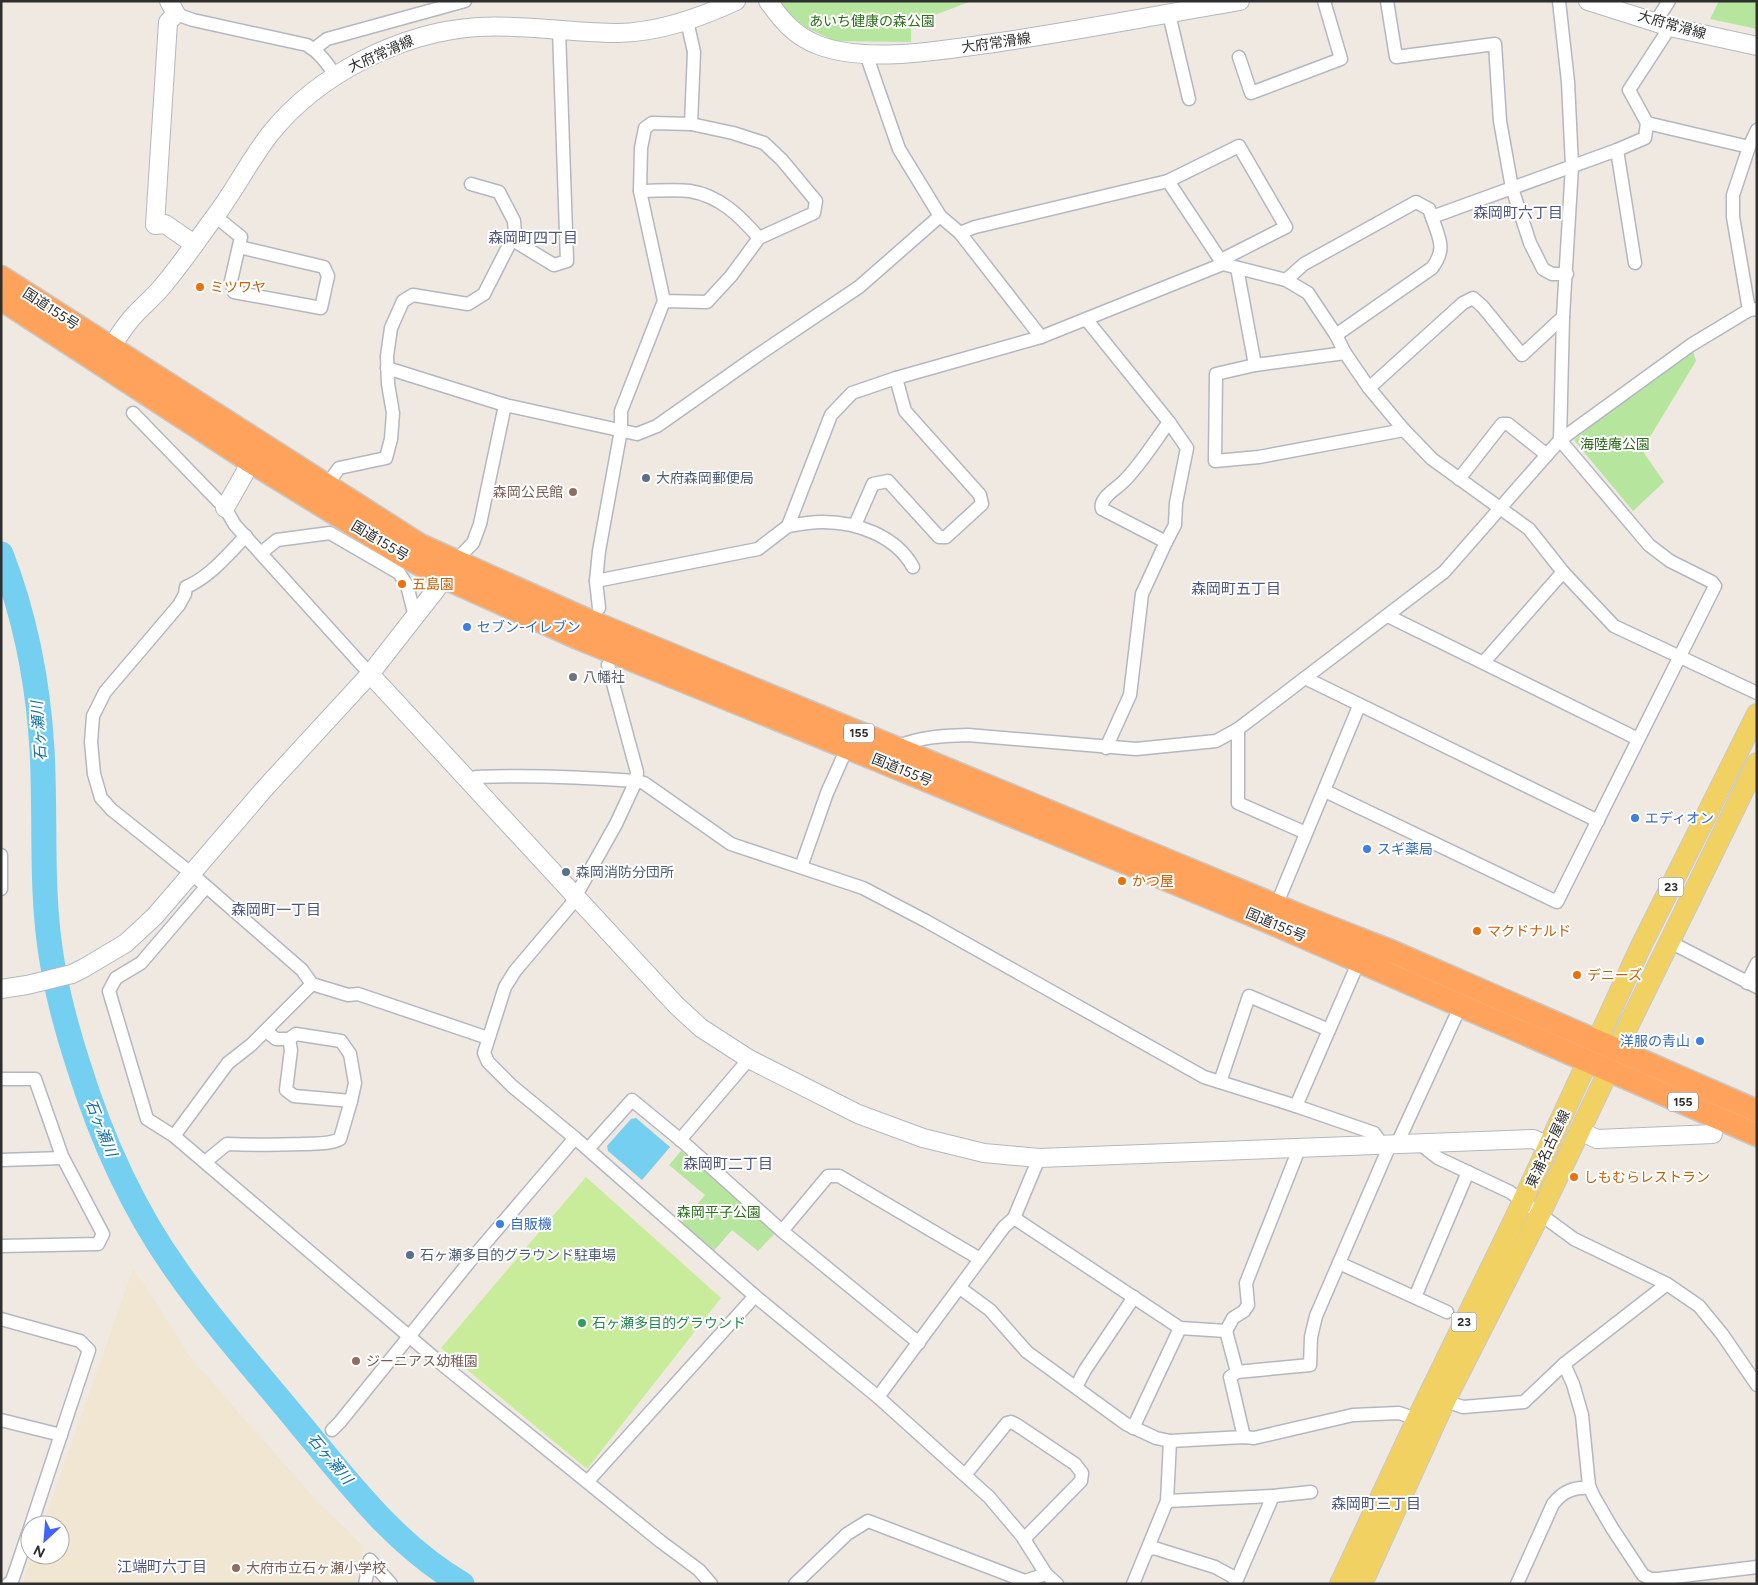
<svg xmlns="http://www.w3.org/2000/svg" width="1758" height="1585" font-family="Figtree,'Noto Sans JP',sans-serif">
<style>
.education{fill:#f0e6d1}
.green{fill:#b6e59e}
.pitch{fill:#c9ec9a}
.water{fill:#75cff0}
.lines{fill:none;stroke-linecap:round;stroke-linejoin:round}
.river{stroke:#75cff0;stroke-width:25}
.street-casing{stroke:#b4b7c1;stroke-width:15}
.secondary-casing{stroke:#b4b7c1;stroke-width:20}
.primary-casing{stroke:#c9c9c9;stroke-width:22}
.highway-casing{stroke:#c9c9c9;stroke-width:25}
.street{stroke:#fff;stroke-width:12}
.secondary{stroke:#fff;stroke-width:18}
.primary{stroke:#f2d163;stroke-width:20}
.highway{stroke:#ffa35c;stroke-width:22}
.food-dot{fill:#e8710a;stroke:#fff;stroke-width:2}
.service-dot{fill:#5c6f8a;stroke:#fff;stroke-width:2}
.education-dot{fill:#8d6e63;stroke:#fff;stroke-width:2}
.shop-dot{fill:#3f7fe0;stroke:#fff;stroke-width:2}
.worship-dot{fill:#6b7280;stroke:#fff;stroke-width:2}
.leisure-dot{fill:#2e9e5b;stroke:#fff;stroke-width:2}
.labels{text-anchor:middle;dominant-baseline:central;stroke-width:4;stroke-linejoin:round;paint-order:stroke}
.shield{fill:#fff;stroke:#6d6d6d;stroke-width:1}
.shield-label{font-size:12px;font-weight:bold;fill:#2e2e2e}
.park-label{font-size:14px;fill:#2c6e1b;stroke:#fff}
.street-label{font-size:14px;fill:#2e2e2e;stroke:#fff}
.food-label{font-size:14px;fill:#c56008;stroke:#fff;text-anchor:start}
.service-label{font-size:14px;fill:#4e5e75;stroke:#fff;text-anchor:start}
.education-label{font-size:14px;fill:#785e54;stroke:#fff;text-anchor:start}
.shop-label{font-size:14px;fill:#366cbe;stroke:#fff;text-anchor:start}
.worship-label{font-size:14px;fill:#5b616d;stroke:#fff;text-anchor:start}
.leisure-label{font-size:14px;fill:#27864d;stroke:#fff;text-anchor:start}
.neighbourhood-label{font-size:15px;fill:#4d5680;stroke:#fff}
.water-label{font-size:15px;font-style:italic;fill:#0d6fa3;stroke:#fff}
</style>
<rect width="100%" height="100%" fill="#efe9e1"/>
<path class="education" d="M133,1269L155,1301L190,1357L316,1500L363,1545L356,1584H22L32,1555H60V1525H43Z"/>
<g class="green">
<path d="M774,1H969V2L911,24V42L835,41L807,28Z"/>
<path d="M1719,1H1757V29L1710,19Z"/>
<path d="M1691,345L1696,361L1642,450L1664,482L1633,511L1574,440Z"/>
<path d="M681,1151L777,1231L758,1251L732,1230L711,1254L678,1227L705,1195L669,1165Z"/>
</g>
<path class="pitch" d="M586,1177L721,1298L587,1469L441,1348Z"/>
<path class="water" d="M636,1118L670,1147L642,1180L608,1151L607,1146L631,1119Z"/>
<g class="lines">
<path class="river" d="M1,554C25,616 38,682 42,749C46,820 40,891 52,961C58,997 67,1030 78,1064C101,1138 132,1208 177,1271C214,1324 258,1373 299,1423C348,1482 395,1545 462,1584"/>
<g class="street-casing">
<g id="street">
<path d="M1387,1L1396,57L1495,44L1500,121L1512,188L1530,243L1543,269L1552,274H1567"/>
<path d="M176,14L193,20L307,45C320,53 327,63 335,75"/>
<path d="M1169,14L1189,99"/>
<path d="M687,21L694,52L691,124"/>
<path d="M1656,21L1669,1"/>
<path d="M1670,27L1629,90L1647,123L1749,147"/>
<path d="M314,49L327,39L465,1"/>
<path d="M866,54L899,149L940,216L960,233L1041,337"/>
<path d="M1239,57L1251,93L1341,59L1324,1"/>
<path d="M1617,150L1635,263"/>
<path d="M1168,181L1239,146L1286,227L1221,260"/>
<path d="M640,191C656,191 674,189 690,191C720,196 740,216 759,238"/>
<path d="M215,216L241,237L231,281L234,292L321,308L328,276L324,267L239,247"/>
<path d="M960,233L975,227L1168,181L1223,264"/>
<path d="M511,239L554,265L567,261L559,30"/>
<path d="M1237,268L1255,365"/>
<path d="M1286,280L1304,264L1416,202L1429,209L1432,217L1617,150L1645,138L1647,123"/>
<path d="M1749,310L1733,217V195L1749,147L1757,130"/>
<path d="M1086,319L1169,422L1187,448L1176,503L1175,525L1166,542L1142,594L1130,695L1106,748"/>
<path d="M1336,335L1432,268C1447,248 1439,239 1432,217"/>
<path d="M1345,353L1255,365L1216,374L1215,461L1259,457L1404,430"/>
<path d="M387,368L505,405"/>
<path d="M1369,388L1463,303L1473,298L1483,307L1522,355L1563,317"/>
<path d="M133,413L225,508L235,525L370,674"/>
<path d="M1459,479L1502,424H1508L1547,455"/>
<path d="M327,485L339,468L386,458L391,439L393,413L388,384L387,356L391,328L403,301L413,295L468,304L484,294L515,233L514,221L499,192L471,184"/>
<path d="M855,525L873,484L888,481L939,537H946L982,504L980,495L905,411L896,378"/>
<path d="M788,526C799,524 812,522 823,522C857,522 896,536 913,567"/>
<path d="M246,536C228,554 210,577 186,587L185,594L179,605L105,692L93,716L91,742L94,774L101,798L112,810L192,874L302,970L312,984L348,995L358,994L488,1038"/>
<path d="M1166,542L1102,509C1099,498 1116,489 1123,482C1139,467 1155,441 1169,422"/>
<path d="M261,553L277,540L330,533L399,573L407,585L413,609L418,612"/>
<path d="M455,561L473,543L480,524L505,405L637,434L657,426L755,357L859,287L940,216"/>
<path d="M596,581L758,549L788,526L831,415L852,393L896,378L1041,337L1223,264L1286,280L1308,293L1336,335L1345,353L1369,388L1404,430L1432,459L1529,529L1563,572L1614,626L1757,693"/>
<path d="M599,608L596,581L599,551L621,430V411L664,301L640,191L641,148L645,128L652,123L691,124L733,133L764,143L782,160L816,201L814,213L759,238L731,276L707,302L664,301"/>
<path d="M1388,616L1638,739"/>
<path d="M1484,662L1563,572"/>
<path d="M1305,678L1598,821"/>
<path d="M1238,729V803L1306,833"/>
<path d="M894,747C922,737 938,736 968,735L1136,749L1216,741L1238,729L1444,572L1560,440L1691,345L1749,310L1757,309"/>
<path d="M470,783L476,777C530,775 582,777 636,781L637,772L608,665"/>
<path d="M1325,791L1557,902L1715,586L1712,582L1670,561L1649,545L1560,440L1563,317L1572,166L1568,82L1559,1"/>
<path d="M1,855V889"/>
<path d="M801,867L827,793L847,748"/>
<path d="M206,887L141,963L116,978L109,991L147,1119L174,1136L438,1361L660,1541L699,1570L711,1584"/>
<path d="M1276,906L1359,706"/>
<path d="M1670,942L1757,987"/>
<path d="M1747,983L1757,963"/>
<path d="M289,1039L296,1034L341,1041L350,1054L355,1083L351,1101"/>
<path d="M1,1079H35L62,1156L103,1234L98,1244L1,1246"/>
<path d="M1220,1082L1249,996L1329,1030"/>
<path d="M1296,1106L1359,961"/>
<path d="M174,1136L228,1063L251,1045L312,984"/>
<path d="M680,1140L749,1059"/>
<path d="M1419,1143L1438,1158L1510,1192L1574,1239L1667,1284L1699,1306L1722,1334L1757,1385"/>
<path d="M1397,1144L1461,1005"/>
<path d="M588,1149L632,1100L683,1142L782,1231L919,1343"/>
<path d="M1,1160L63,1158"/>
<path d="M205,1162L227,1144C252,1145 276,1145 301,1144C314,1143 329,1145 340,1139L351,1101L294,1096L286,1090L291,1050L289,1039H276L266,1031"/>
<path d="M1014,1218L1180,1328L1226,1331L1237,1372"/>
<path d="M782,1231L828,1176H839L980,1259"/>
<path d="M1339,1263L1447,1312"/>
<path d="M960,1288L990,1310L1027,1352L1126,1424L1156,1438L1170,1441L1244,1437L1254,1438L1353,1415L1399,1413L1417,1419"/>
<path d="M1415,1297L1468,1172"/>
<path d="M1,1319L80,1341L89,1350L31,1525"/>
<path d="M1226,1331L1233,1318L1244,1311L1248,1305L1246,1283L1299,1149"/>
<path d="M1564,1364L1573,1384L1582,1415L1589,1486L1594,1497L1612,1528L1643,1575L1651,1579H1658L1757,1567"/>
<path d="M1076,1387L1085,1370L1134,1297"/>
<path d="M878,1397L1004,1227L1014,1218L1039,1158"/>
<path d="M1445,1401L1463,1407L1524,1402L1564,1364L1667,1284"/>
<path d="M1,1420L61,1435"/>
<path d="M1133,1428L1180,1328"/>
<path d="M332,1430L340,1422L470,1261L575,1138"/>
<path d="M1244,1437L1230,1377L1237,1372L1310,1365L1311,1337L1316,1316L1390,1145"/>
<path d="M965,1475L1007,1423L1011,1422L1017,1425L1075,1464L1082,1473L1081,1481L1024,1539"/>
<path d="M588,1481L755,1296"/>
<path d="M1167,1501L1273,1496L1311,1492"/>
<path d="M1147,1550L1154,1548L1215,1567L1237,1579"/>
<path d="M370,1560L391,1584"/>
<path d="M8,1584L12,1581L30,1528"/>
<path d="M365,1584L370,1560"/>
<path d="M795,1584L847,1534L868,1521L1025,1581L1046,1574"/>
<path d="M1057,1584L1046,1574L1022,1536L989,1497L878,1397L755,1296L575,1138L512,1086L488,1062L484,1053L505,987L515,971L570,906L616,824L636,781L644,783L731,844L863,888L926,921L1204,1077L1296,1106L1374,1133L1383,1145"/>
<path d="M1133,1584L1167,1501L1170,1441"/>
<path d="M1235,1584L1273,1496"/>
<path d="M1517,1584L1553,1504C1563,1491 1574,1487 1590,1488"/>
</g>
</g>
<g class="secondary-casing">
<g id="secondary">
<path d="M169,1L176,14L168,22L155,225L165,224L194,244"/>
<path d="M768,1C782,21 795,36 818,45C868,64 942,50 994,43C1077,31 1158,15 1240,1"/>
<path d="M1588,1L1670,27L1757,46"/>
<path d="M104,357C113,345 121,331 131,319C140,308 152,299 161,288C180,266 196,242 213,219C234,192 249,161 270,134C318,74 401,32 478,27C525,24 572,33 619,33C660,32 699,18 736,1"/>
<path d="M225,508L251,462"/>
<path d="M370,674L676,1005L701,1028L749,1059L858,1114L923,1138L984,1153L1039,1158L1533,1139L1549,1146"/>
<path d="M1,989L27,985L72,974L84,968L126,943L155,916L266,787L370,674L445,578L451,568"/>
<path d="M1580,1131L1597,1139L1713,1134"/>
</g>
</g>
<g class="primary-casing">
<g id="primary">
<path d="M1340,1584L1417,1419L1514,1220L1641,946L1757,714"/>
<path d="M1362,1584L1445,1401L1540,1214L1609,1070L1616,1051L1757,763"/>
</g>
</g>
<g class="highway-casing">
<g id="highway">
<path d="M1,277L420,545L585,619L1306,918L1393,952L1757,1111"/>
<path d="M1,299L251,462L404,556L445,578L578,638L875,759L1269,922L1757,1135"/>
</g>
</g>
<use href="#street" class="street"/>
<use href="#secondary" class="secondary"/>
<use href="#primary" class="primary"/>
<use href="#highway" class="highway"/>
</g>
<g class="food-dot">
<circle cx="200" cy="287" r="5"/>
<circle cx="402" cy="584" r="5"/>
<circle cx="1122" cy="881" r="5"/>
<circle cx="1477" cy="931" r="5"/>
<circle cx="1577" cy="975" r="5"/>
<circle cx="1574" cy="1177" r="5"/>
</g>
<g class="service-dot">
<circle cx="646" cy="478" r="5"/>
<circle cx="566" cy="872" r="5"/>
<circle cx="410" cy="1255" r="5"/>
</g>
<g class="education-dot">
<circle cx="573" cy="492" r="5"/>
<circle cx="356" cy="1361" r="5"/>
<circle cx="236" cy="1568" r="5"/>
</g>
<g class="shop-dot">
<circle cx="467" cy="627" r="5"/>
<circle cx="1635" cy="818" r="5"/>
<circle cx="1367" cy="849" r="5"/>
<circle cx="1700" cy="1041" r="5"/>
<circle cx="500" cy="1224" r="5"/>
</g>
<circle class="worship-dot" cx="573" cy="677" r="5"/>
<circle class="leisure-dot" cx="582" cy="1323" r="5"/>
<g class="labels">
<g class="shield">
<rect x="844" y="723.5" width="30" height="19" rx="4"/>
<rect x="1658.5" y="877.5" width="25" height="19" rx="4"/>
<rect x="1668" y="1092.5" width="30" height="19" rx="4"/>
<rect x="1451.5" y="1312.5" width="25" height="19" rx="4"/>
</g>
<g class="shield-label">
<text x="859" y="733">155</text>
<text x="1671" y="887">23</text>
<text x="1683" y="1102">155</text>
<text x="1464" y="1322">23</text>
</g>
<g class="park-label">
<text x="872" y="21">あいち健康の森公園</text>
<text x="1615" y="444">海陸庵公園</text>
<text x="719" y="1212">森岡平子公園</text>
</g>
<g class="street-label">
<text transform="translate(1672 25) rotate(16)">大府常滑線</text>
<text transform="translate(996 43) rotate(-8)">大府常滑線</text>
<text transform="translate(381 54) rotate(-24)">大府常滑線</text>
<text transform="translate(51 309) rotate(33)">国道155号</text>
<text transform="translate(380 541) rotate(31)">国道155号</text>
<text transform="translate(902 770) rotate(22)">国道155号</text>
<text transform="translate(1276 925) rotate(23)">国道155号</text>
<text transform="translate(1548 1149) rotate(-65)">東浦名古屋線</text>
</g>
<g class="food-label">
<text x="210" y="287">ミツワヤ</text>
<text x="412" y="584">五島園</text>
<text x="1132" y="881">かつ屋</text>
<text x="1487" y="931">マクドナルド</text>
<text x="1587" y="975">デニーズ</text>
<text x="1584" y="1177">しもむらレストラン</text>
</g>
<g class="service-label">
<text x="656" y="478">大府森岡郵便局</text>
<text x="576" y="872">森岡消防分団所</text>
<text x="420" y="1255">石ヶ瀬多目的グラウンド駐車場</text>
</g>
<g class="education-label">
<text x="563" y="492" text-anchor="end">森岡公民館</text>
<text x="366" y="1361">ジーニアス幼稚園</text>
<text x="246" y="1568">大府市立石ヶ瀬小学校</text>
</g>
<g class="shop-label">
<text x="477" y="627">セブン-イレブン</text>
<text x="1645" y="818">エディオン</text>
<text x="1377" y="849">スギ薬局</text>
<text x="1690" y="1041" text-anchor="end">洋服の青山</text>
<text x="510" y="1224">自販機</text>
</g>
<g class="worship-label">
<text x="583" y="677">八幡社</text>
</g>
<g class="leisure-label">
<text x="592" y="1323">石ヶ瀬多目的グラウンド</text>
</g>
<g class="neighbourhood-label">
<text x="1518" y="213">森岡町六丁目</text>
<text x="533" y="238">森岡町四丁目</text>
<text x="1236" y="589">森岡町五丁目</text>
<text x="276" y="910">森岡町一丁目</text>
<text x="728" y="1164">森岡町二丁目</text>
<text x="1376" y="1504">森岡町三丁目</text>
<text x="162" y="1567">江端町六丁目</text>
</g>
<g class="water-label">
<text transform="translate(39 731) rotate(-94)">石ヶ瀬川</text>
<text transform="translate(101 1128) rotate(68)">石ヶ瀬川</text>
<text transform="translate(330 1459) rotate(50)">石ヶ瀬川</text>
</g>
</g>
<rect width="1758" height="1585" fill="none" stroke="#2e2e2e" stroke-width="5"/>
<g transform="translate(45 1540) rotate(206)"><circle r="24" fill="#ffffff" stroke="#ababab"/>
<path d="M0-4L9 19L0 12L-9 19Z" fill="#4264fb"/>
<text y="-8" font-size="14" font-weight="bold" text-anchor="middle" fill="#2e2e2e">N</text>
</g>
</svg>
